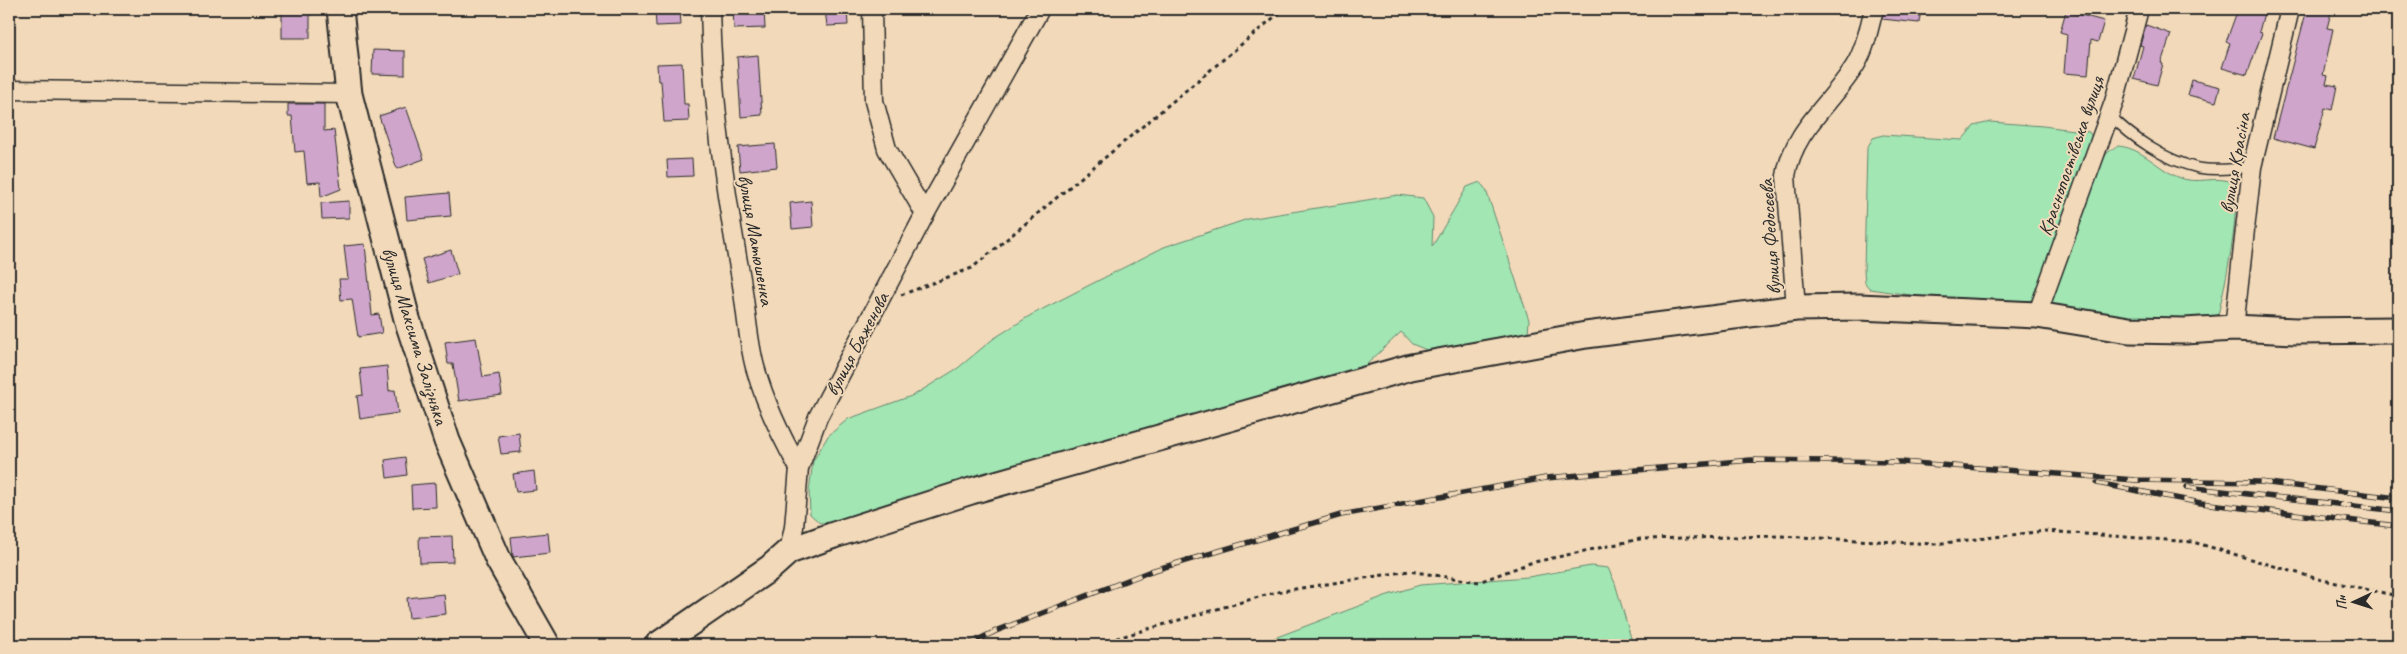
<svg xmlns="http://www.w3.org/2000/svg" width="2407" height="654" font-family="Caveat,sans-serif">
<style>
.green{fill:#a1e6b3;stroke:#66886f}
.building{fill:#cfa5cb;stroke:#2b2b2b}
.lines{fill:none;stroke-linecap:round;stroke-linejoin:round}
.lane-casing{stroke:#2b2b2b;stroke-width:12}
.street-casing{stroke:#2b2b2b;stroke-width:21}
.secondary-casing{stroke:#2b2b2b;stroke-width:29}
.path{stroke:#2b2b2b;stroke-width:3;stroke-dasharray:4 4;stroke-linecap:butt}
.lane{stroke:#f1d9b9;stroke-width:9}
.street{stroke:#f1d9b9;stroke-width:18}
.secondary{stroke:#f1d9b9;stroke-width:25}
.rail-casing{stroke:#2b2b2b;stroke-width:5.5}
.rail{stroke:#f1d9b9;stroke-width:4;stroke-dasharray:11;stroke-linecap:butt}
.labels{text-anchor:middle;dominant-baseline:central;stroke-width:4;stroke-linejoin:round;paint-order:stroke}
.street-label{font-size:20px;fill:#2b2b2b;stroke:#f1d9b9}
</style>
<rect width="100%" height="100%" fill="#f1d9b9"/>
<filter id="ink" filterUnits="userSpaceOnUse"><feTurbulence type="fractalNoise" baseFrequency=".02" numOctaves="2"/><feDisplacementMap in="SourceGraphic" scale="10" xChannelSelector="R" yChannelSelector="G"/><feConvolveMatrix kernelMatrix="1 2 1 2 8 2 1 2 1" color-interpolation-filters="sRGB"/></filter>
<g filter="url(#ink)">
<g class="green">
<path d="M1990,122L2043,126L2089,132L2093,138L2039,290L2030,301L2017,303L1917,296L1870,289L1865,283L1864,270L1867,148L1873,138L1883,135L1962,140L1974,126Z"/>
<path d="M2117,146C2141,147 2157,168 2178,177C2197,186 2216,174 2234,183C2240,217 2226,280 2218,315C2173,333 2099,316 2051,309V301L2059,277L2103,159L2108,152Z"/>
<path d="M1480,182L1486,190L1529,320L1528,333L1516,338L1429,351L1412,344L1401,332L1365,366L1338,376L843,522L820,523L810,514L809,491L813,461L828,436L848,419L914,395L958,368L993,339L1031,315L1164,247L1248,219L1398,195L1423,198L1433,217L1432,247L1467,187Z"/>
<path d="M1591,566L1608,568L1615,583L1633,645H1256L1385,596L1420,585L1528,577Z"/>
</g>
<g class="building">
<rect x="282" y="9" width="28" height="29"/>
<path d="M655,9H680L681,25L656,26Z"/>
<path d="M733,9H764L765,28L734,29Z"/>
<path d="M825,9H847L848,25L827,26Z"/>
<path d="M1884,9H1921L1919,23L1882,19Z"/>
<path d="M2238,9H2265L2259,32L2262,33L2247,75L2222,68L2230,43L2226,42Z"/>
<path d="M2307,9H2332L2327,28L2333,29L2323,75L2328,76L2326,84L2337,86L2332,110L2325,108L2314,149L2273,138Z"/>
<path d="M2066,11L2104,21L2098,42L2091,40L2088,75L2064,73L2067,34L2060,32Z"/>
<path d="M2146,25L2171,34L2161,63L2163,64L2157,85L2134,79L2143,46L2140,45Z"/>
<path d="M373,50L405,51V75L372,74Z"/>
<path d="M758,55L762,115L741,117L737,57Z"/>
<path d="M682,63L684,104H688L689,121L664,122L661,81H658L657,64Z"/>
<path d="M2192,80L2220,87L2216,102L2188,95Z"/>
<path d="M288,104H324V131L334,130L341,189L321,197L320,182L307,183L304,151L295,152L292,116H288Z"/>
<path d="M406,107L424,159L397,169L379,116Z"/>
<path d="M775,144L777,167L740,171L738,147Z"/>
<path d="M692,159L693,176L668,177L667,160Z"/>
<path d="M449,193L451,216L407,220L405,197Z"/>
<path d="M349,201V218L322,219L321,203Z"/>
<path d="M811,201L813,227L792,229L790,203Z"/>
<path d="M365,244L372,315L379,314L382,333L358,337L352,299L341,300L339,279H348L344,246Z"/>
<path d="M451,250L458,274L429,283L422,259Z"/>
<path d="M476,338L483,377L499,374L502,395L459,401L453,364H448L445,342Z"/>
<path d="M387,366L389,391L395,390L398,413L360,419L357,396L363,395L360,369Z"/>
<path d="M519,433L521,452L501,454L498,436Z"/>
<path d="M405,457L407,475L387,478L385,460Z"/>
<path d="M534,471L536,490L516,492L513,474Z"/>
<path d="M435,483L436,507L412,508L411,485Z"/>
<path d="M548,533L550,553L513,557L511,537Z"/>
<path d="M452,536L453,562L420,563L419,537Z"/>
<path d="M444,594L446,614L409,618L407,598Z"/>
</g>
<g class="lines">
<g class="lane-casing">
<path id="lane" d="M2110,115C2132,138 2165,160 2198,168C2215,171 2234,169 2252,167"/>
</g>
<g class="street-casing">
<g id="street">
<path d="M710,9C712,98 724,186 740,273C746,304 747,337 755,367C765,403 780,435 799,468"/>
<path d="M872,9L874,101L887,149L925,214"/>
<path d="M9,90L349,94"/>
<path d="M1796,308L1786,176C1793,129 1833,103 1856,64C1866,47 1869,27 1874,9"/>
<path d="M2037,315L2114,102L2139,9"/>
<path d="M2234,328L2252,167L2290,9"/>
<path d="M789,551L794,527L799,468L818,417L925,214L1040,9"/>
</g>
</g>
<g class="secondary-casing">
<g id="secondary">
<path d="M340,9L349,94L407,319L447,441L498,559L547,645"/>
<path d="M658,645L770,568L789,551L834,535L971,491L1411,367L1586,335L1796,308L1859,307L2037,315L2129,330L2185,331L2234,328L2296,331L2398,330"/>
</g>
</g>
<g class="path">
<path d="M901,295L972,268L1284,9"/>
<path d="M1093,645L1276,592L1409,571L1479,582L1530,563L1640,539L1780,536L1935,544L2045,531L2193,542L2318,579L2398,596"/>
</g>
<use href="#lane" class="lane"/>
<use href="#street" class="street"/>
<use href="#secondary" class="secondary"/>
<g class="rail-casing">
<g id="rail">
<path d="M2097,483L2201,503L2398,526"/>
<path d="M2187,487L2398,511"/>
<path d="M967,645L996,631L1151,571L1341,515L1546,478L1751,460L1901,462L2135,480L2260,482L2398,498"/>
</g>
</g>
<use href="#rail" class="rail"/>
</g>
</g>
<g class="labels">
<g class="street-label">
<text transform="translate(2071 156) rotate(-71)">Краснопостівська вулиця</text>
<text transform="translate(2235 163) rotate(-80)">вулиця Красіна</text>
<text transform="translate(1770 237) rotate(-94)">вулиця Федосєєва</text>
<text transform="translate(756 240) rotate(80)">вулиця Матюшенка</text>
<text transform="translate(415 336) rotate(73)">вулиця Максима Залізняка</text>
<text transform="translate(857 344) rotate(-62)">вулиця Баженова</text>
</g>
</g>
<rect width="2407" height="654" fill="none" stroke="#f1d9b9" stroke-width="30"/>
<rect x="15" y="15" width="2377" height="624" fill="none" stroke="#2b2b2b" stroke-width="2" filter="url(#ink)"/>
<g transform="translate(2354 602) rotate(266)" stroke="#f1d9b9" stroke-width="4" paint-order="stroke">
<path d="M0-4L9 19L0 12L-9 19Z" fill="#2b2b2b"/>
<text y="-8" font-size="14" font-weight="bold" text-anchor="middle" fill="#2b2b2b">Пн</text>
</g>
</svg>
